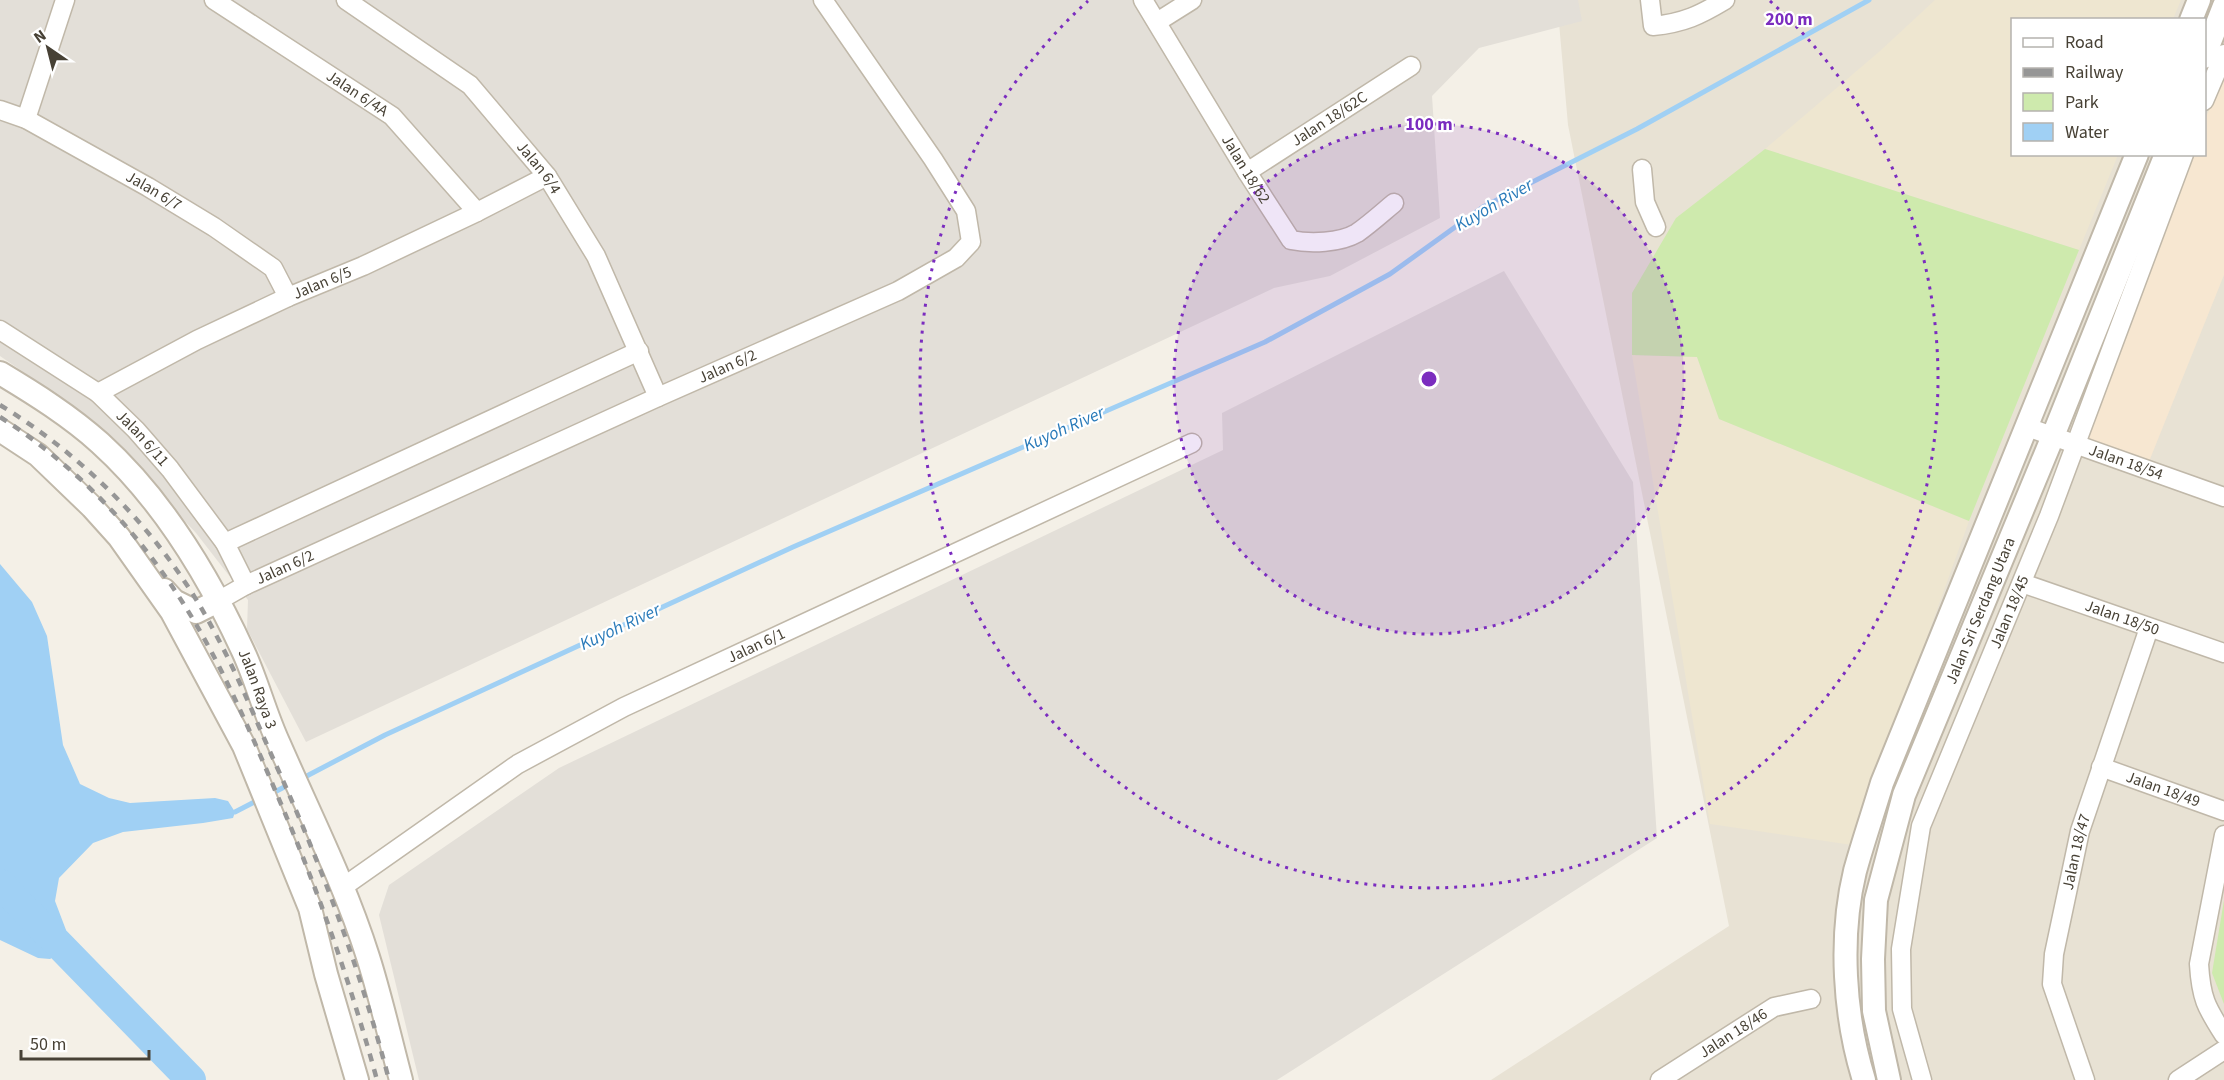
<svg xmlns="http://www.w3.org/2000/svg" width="2224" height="1080" font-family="'Source Sans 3',sans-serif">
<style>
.residential{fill:#e8e2d4;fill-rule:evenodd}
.commercial{fill:#f7e7d1}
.industrial{fill:#e3dfd8}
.education{fill:#eee6d0}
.green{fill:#ceeaad}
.water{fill:#a0d0f4}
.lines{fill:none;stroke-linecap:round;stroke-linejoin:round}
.stream{stroke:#a0d0f4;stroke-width:5}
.river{stroke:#a0d0f4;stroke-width:30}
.minor-casing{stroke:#c0b8a9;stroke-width:21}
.tertiary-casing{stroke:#c0b8a9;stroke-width:26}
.minor{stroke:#fff;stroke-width:18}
.tertiary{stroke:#fff;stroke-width:22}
.rail{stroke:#969696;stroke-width:4.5;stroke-dasharray:8 8;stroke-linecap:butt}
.ring{fill:none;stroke:#7b2cbf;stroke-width:3;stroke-dasharray:3 6}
.labels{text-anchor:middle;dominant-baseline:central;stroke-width:4.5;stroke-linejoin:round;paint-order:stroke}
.street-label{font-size:16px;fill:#474135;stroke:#fff}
.water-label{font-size:18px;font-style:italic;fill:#297ab9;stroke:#fff}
.centre{fill:#7b2cbf;stroke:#fff;stroke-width:3}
.ring-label{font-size:18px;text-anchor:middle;font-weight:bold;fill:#7b2cbf;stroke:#fff;stroke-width:4.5;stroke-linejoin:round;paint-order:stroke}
</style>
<rect width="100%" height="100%" fill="#f4f0e7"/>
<path class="residential" d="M1557,0H2224V1080H1491L1729,926L1568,125ZM2012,20H2204V154H2012Z"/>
<path class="commercial" d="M2224,71V275L2148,464L2083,440L2191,155L2204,154L2205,120Z"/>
<g class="industrial">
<path d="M0,0H1578L1582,21L1479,48L1432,96L1440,218L1330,276L1274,288L306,742L247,629L248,600L196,533L83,413L0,356Z"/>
<path d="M1504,271L1633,482L1657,838L1277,1080H419L379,915L389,885L559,768L1223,450L1222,413Z"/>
</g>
<g class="education">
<path d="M1935,0H2181L2173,19L2012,20V154L2118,155L2079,250L1765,149L1880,51Z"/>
<path d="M1632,355L1697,357L1719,419L1969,521L1852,845L1710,824Z"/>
</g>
<g class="green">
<path d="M1765,149L2079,250L1969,521L1719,419L1697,357L1632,355V293L1676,218Z"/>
<path d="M2224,900V1004L2212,973Z"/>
</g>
<path class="water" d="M0,564L32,602L47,636L63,745L80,784L109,798L130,803L215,798L228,801L235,812L233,818L203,823L123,832L93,843L59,878L55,901L66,930L64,951L50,959L38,958L0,940Z"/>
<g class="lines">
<g class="stream">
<path d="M301,779L385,735L793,547L1265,342L1390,274L1483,207L1637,129L1869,0"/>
<path d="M269,795L290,784"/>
<path d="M235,812L260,799"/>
</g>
<path class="river" d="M0,884L191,1080"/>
<g class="minor-casing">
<g id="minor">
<path id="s1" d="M214,0L392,116L477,212"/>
<path id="s2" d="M346,0L470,85L547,176L596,256L658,397"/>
<path id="s3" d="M1143,0L1247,172L1291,240C1310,244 1340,243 1357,233C1370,224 1382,213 1394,203"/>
<path d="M1650,0L1653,26C1684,23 1700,15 1725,0"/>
<path d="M1157,22L1192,0"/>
<path d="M2204,101L2224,54"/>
<path id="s4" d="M0,110L26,119L148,187L214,227L273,268L288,297"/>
<path d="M26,119L65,0"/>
<path d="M1642,169L1645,202L1656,227"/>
<path id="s5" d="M1247,172L1411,66"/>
<path id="s6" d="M0,330L98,393L136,430L170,469L225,543L246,585"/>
<path id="s7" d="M98,393L197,340L288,297L363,266L477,212L547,176"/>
<path id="s8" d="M2027,427L2224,497"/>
<path d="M225,543L639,351"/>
<path id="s9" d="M2022,583L2224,653"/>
<path id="s10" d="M218,601L246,585L658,397L898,291L956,258L971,242L966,211L933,159L823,0"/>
<path id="s11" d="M2101,767L2224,811"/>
<path d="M2224,835L2199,964C2201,998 2206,1007 2224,1035"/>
<path id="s12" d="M343,887L518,764L624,707L1192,443"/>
<path id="s13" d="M1660,1080L1774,1007L1811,999"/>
<path id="s14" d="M1922,1080L1902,1009L1901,949L1921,826L2049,516L2184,154"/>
<path id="s15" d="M2085,1080L2052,984L2054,954L2080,831L2149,628"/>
<path d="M2178,1080L2224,1050"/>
</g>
</g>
<g class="tertiary-casing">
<g id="tertiary">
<path d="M2191,20L2199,0"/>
<path d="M2204,57L2224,6"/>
<path id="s16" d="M0,373C35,394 70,416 100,443C163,500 208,575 243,651C257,681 265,714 279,744C310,815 345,884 368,957C381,998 390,1039 401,1080"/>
<path d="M0,430L38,455L92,507L119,537L172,612L244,746L310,908L326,974L357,1080"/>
<path d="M164,590L174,601L196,612L218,601"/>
<path d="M1864,1080C1844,1016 1839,937 1855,871C1863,842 1873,813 1882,783L2137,154"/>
<path id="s17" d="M1889,1080L1874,1011L1873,959L1876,900L1904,795L2053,436L2166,154"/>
</g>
</g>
<use href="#minor" class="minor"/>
<use href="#tertiary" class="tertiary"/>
<g class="rail">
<path d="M0,405C89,459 167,540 215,633C238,675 256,721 276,765C323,869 360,969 389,1080"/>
<path d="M0,417C73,463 137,530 183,603C220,661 248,726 275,790C316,884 350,981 377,1080"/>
</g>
</g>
<circle cx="1429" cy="379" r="255" fill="#7b2cbf" fill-opacity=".12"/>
<g class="ring">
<circle cx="1429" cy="379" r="255"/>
<path d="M1770 1A509 509 0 1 1 1088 1"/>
</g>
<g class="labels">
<g class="street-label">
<text stroke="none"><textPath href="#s1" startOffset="171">Jalan 6/4A</textPath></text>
<text stroke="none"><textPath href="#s5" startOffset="98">Jalan 18/62C</textPath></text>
<text stroke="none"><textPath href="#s2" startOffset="258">Jalan 6/4</textPath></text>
<text stroke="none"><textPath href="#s3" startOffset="198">Jalan 18/62</textPath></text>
<text stroke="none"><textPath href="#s4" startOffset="174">Jalan 6/7</textPath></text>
<text stroke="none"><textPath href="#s7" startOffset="250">Jalan 6/5</textPath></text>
<text stroke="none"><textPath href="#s10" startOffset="561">Jalan 6/2</textPath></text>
<text stroke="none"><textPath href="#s6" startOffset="180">Jalan 6/11</textPath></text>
<text stroke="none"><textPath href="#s8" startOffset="105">Jalan 18/54</textPath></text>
<text stroke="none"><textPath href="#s10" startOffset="75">Jalan 6/2</textPath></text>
<text stroke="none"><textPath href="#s17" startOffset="490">Jalan Sri Serdang Utara</textPath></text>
<text stroke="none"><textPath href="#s14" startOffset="490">Jalan 18/45</textPath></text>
<text stroke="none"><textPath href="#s9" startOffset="106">Jalan 18/50</textPath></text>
<text stroke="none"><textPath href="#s12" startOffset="480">Jalan 6/1</textPath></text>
<text stroke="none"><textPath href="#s16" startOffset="417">Jalan Raya 3</textPath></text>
<text stroke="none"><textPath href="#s11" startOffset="66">Jalan 18/49</textPath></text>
<text stroke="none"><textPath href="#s15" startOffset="236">Jalan 18/47</textPath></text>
<text stroke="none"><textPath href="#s13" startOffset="87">Jalan 18/46</textPath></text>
</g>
<g class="water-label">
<text transform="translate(1494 205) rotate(-30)">Kuyoh River</text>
<text transform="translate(1064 429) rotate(-24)">Kuyoh River</text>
<text transform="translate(620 627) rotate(-25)">Kuyoh River</text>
</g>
</g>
<circle cx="1429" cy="379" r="9" class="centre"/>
<g class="ring-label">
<text x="1789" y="25">200 m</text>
<text x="1429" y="130">100 m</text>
</g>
<rect x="2011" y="18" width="195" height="138" fill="#ffffff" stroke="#b5b3ae" stroke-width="1.5"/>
<rect x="2023" y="38" width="30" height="9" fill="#ffffff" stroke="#b5b3ae" stroke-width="1.5"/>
<text x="2065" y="48" font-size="18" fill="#474135">Road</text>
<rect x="2023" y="68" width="30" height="9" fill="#969696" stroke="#b5b3ae" stroke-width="1.5"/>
<text x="2065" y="78" font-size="18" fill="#474135">Railway</text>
<rect x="2023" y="93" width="30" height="18" fill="#ceeaad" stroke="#b5b3ae" stroke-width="1.5"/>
<text x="2065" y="108" font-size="18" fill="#474135">Park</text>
<rect x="2023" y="123" width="30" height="18" fill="#a0d0f4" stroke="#b5b3ae" stroke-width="1.5"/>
<text x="2065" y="138" font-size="18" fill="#474135">Water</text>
<g transform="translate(48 48) rotate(325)" stroke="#ffffff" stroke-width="4.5" paint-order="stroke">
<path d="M0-4.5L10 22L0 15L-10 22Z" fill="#474135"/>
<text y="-9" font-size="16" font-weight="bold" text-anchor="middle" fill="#474135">N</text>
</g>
<path d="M21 1050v9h128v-9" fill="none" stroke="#474135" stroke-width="3"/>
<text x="30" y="1050" font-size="18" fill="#474135" stroke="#ffffff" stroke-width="4.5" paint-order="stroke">50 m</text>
</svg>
